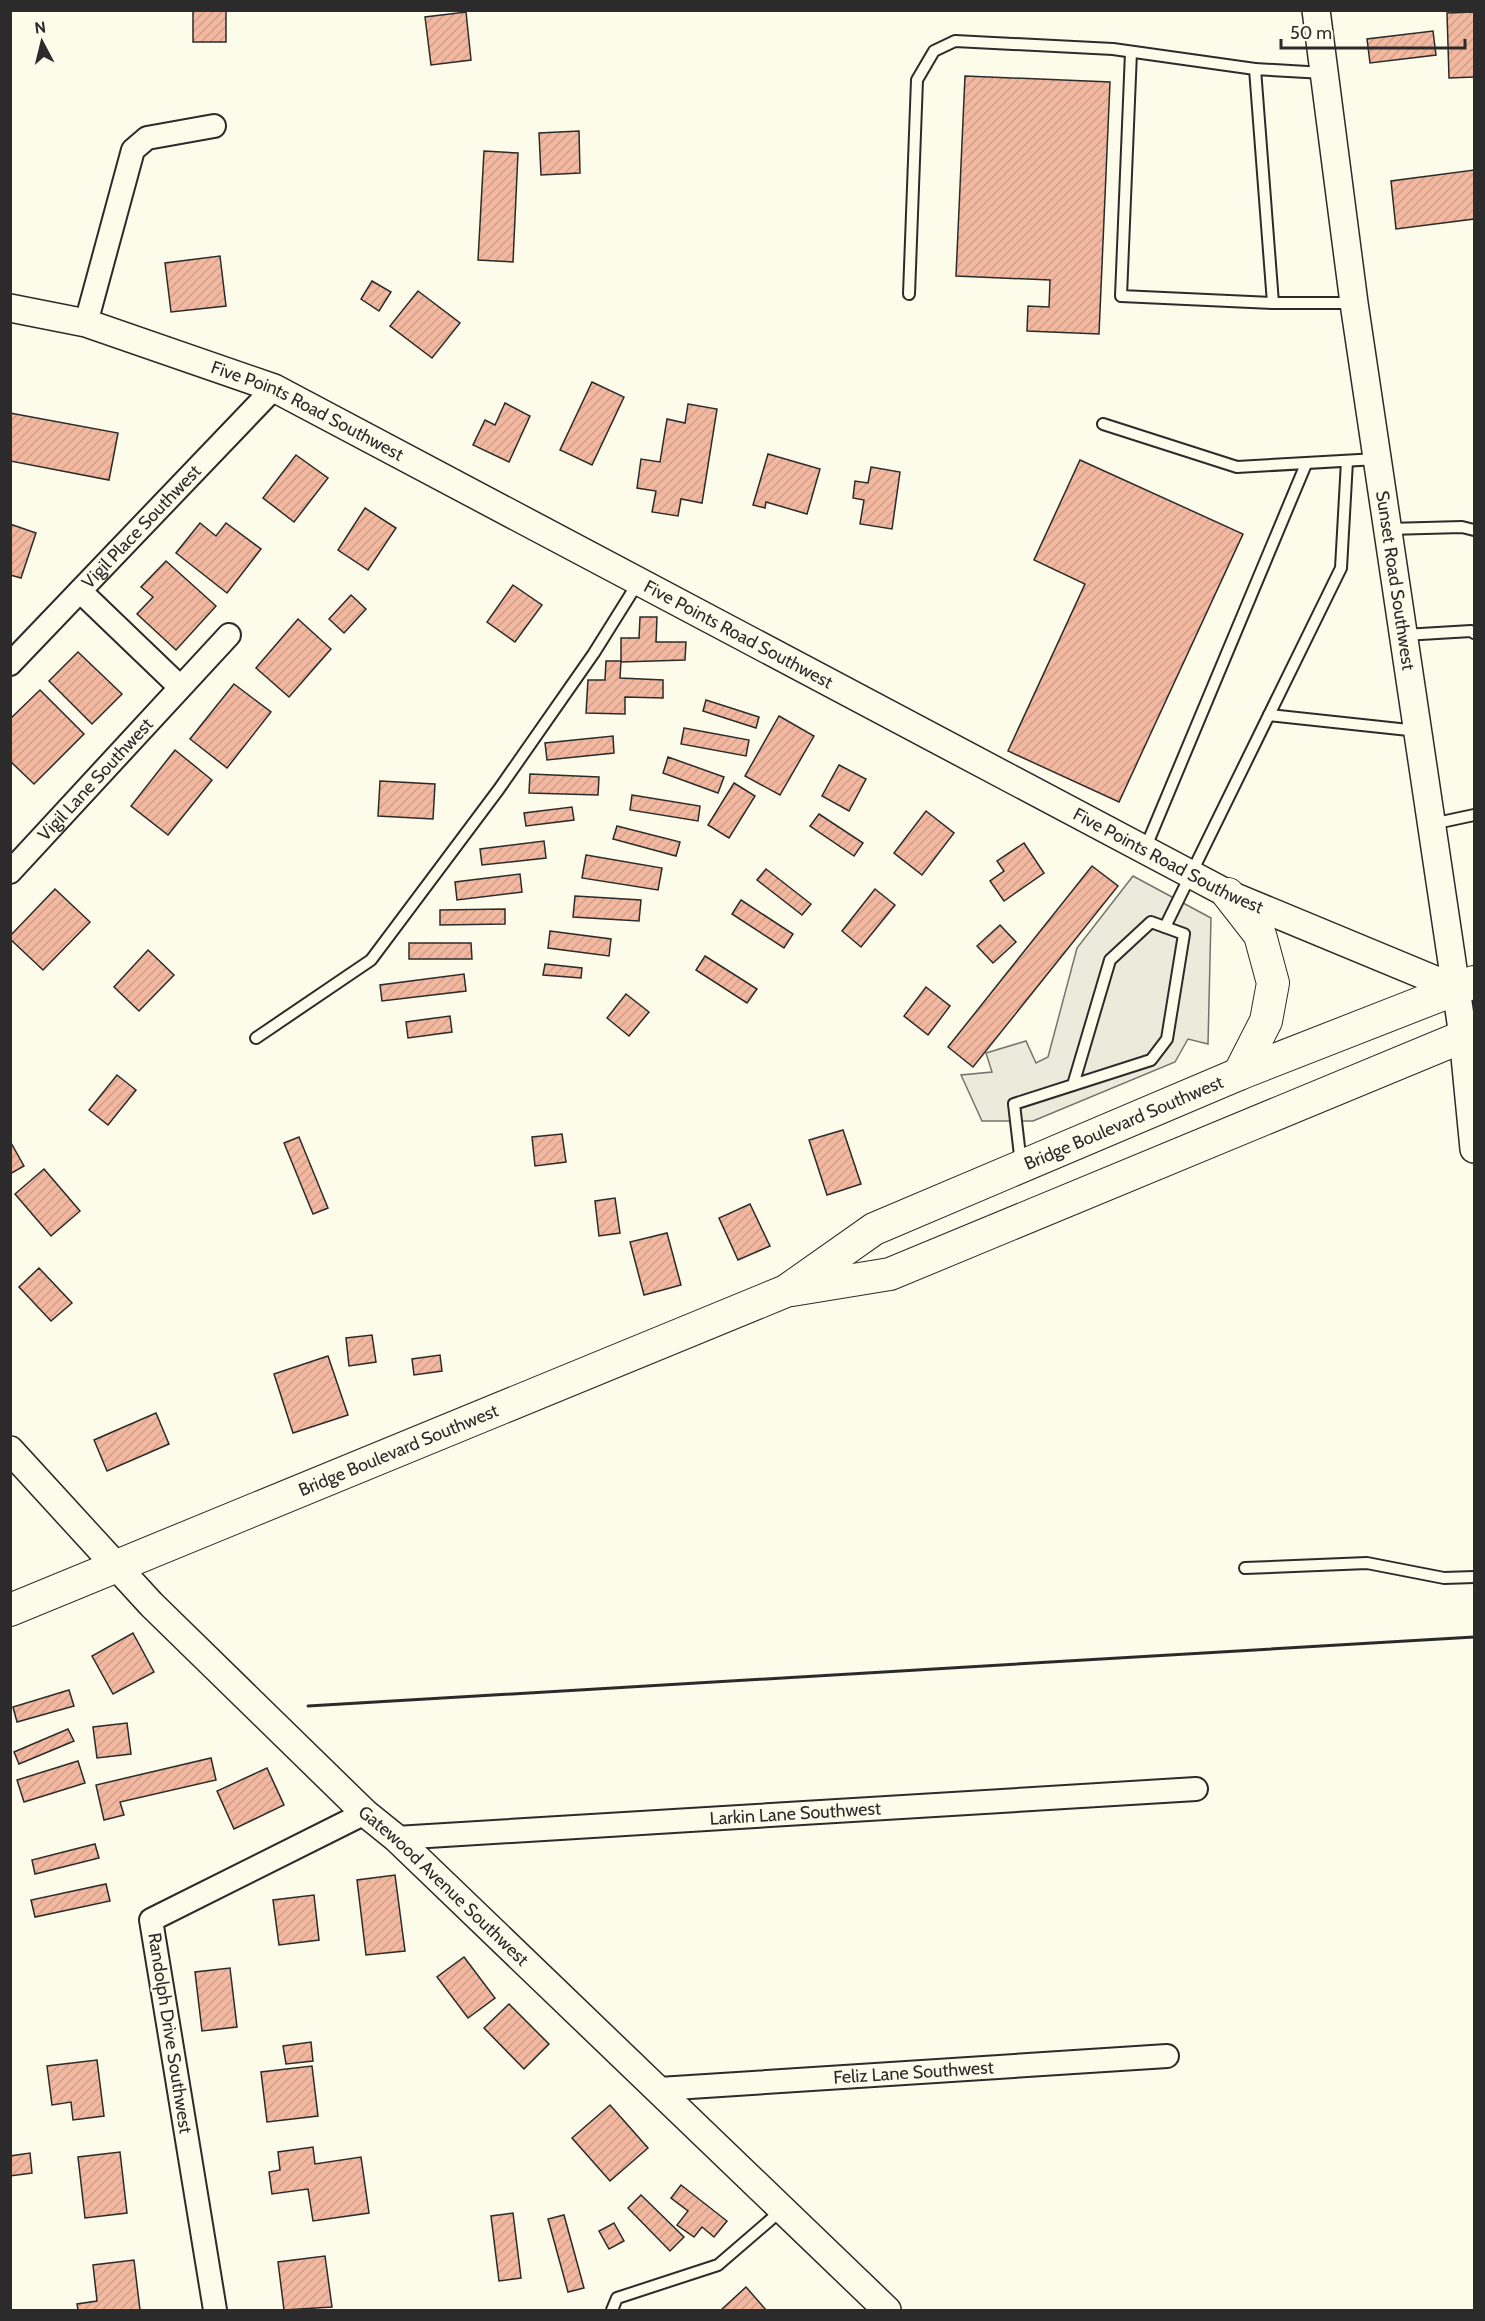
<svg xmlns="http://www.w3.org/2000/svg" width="1485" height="2321" font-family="Cabin,sans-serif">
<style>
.parking{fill:#eceadb;stroke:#74746e;stroke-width:1.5}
.building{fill:url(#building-hatch);stroke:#2b2b2b;stroke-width:1.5}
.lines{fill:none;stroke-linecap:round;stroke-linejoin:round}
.service-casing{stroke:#2b2b2b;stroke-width:14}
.minor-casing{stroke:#2b2b2b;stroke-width:26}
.tertiary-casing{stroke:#2b2b2b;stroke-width:30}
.secondary-casing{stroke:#2b2b2b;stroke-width:34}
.service{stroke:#fdfbea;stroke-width:10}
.minor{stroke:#fdfbea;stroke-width:22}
.tertiary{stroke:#fdfbea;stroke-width:27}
.secondary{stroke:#fdfbea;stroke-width:32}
.wall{stroke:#2b2b2b;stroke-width:3}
.labels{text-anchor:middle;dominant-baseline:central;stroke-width:4.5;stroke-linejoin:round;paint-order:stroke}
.street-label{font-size:18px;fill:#2b2b2b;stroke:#fdfbea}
</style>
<defs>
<pattern id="building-hatch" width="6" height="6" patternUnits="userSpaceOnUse" patternTransform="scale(1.5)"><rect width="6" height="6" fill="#f2b8a0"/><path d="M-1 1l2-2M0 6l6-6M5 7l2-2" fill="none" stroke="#d09e8a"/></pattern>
</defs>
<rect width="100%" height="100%" fill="#fdfbea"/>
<path class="parking" d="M1133,876L1211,918L1208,1044L1188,1039L1175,1062L1033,1121H982L961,1075L992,1072L986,1053L1026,1041L1036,1063L1048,1057L1077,948Z"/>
<g class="building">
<rect x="193" y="10" width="33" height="32"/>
<path d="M466,12L471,60L431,65L425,17Z"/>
<path d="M1474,12V77L1449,78L1447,13Z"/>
<path d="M1433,31L1436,55L1370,63L1367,39Z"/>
<path d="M965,76L1110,82L1099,334L1027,331L1028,306L1049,307L1050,280L956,276Z"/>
<path d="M579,131L580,173L541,175L539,133Z"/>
<path d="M484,151L518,153L513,262L478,260Z"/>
<path d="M1474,170V219L1396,229L1391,181Z"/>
<path d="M220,256L226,306L171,312L165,263Z"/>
<path d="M372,281L391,292L379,311L361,299Z"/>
<path d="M418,291L460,323L432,358L390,326Z"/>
<path d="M592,382L624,397L592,465L560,450Z"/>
<path d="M505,403L530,416L509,462L473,445L485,420L495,425Z"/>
<path d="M688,404L717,409L702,503L681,499L678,516L652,512L656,491L637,488L641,459L660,462L667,419L685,423Z"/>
<path d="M10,413L118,433L109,480L10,461Z"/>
<path d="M768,454L820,469L807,514L766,502L765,508L753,505Z"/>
<path d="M296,455L328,478L294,522L263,498Z"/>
<path d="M1080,460L1243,534L1119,802L1008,751L1085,584L1034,560Z"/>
<path d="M871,467L900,472L892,529L860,524L864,500L853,498L855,481L868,483Z"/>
<path d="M365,508L396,528L368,570L338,550Z"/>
<path d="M200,523L216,536L226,523L261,549L227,593L176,553Z"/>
<path d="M10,524L36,533L21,578L10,575Z"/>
<path d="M166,561L216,606L176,650L137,614L153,597L141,587Z"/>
<path d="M513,585L542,605L515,642L487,622Z"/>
<path d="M351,595L366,609L344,633L329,619Z"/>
<path d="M640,617H657L656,642H686L685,660L621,662V638H639Z"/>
<path d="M298,619L331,649L289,697L256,668Z"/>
<path d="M78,652L122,694L92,724L49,681Z"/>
<path d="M606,661H621L620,678L663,680V698L625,697V714L586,713L588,680H605Z"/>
<path d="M234,684L271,712L227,768L190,739Z"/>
<path d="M40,690L84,734L34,784L10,761V719Z"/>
<path d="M706,700L759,717L756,728L703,711Z"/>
<path d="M779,716L814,736L780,795L745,776Z"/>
<path d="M684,728L749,740L746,756L681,744Z"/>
<path d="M613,736L614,753L547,760L545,743Z"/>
<path d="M175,750L212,780L168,835L131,806Z"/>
<path d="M668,757L724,777L718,793L663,773Z"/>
<path d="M839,765L866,779L849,811L822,796Z"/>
<path d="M530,774L599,777L598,795L529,793Z"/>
<path d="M380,781L435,784L433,819L378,816Z"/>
<path d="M734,783L755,796L729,838L708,825Z"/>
<path d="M632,795L700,806L698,821L630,810Z"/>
<path d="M572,807L574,820L526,826L524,813Z"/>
<path d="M926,811L954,833L922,875L894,853Z"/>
<path d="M819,814L863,843L854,856L810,826Z"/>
<path d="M617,826L680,842L676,856L613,839Z"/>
<path d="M544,841L546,858L482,865L480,849Z"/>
<path d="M1024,843L1044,873L1004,901L990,881L1004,871L997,861Z"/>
<path d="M586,855L662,868L658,890L582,878Z"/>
<path d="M1092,866L1118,886L973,1067L948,1047Z"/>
<path d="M766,869L811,904L802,915L757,880Z"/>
<path d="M520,874L522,892L457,900L455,882Z"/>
<path d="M55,889L90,922L43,970L10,939V936Z"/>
<path d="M875,889L895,905L861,947L842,931Z"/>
<path d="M575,896L641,900L639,921L573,917Z"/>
<path d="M741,900L793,934L784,948L732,914Z"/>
<path d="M505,909V924L440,925V910Z"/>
<path d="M1000,925L1016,942L993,963L977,946Z"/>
<path d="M550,931L611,939L609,956L548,948Z"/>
<path d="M409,943H471L472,959H409Z"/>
<path d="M148,950L174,975L139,1011L114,987Z"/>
<path d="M705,956L757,989L747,1003L696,970Z"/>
<path d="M545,964L582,968L581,978L543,975Z"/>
<path d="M464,974L466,991L382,1001L380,985Z"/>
<path d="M926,987L950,1006L928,1035L904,1016Z"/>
<path d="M626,994L649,1012L629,1036L607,1018Z"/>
<path d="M450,1016L452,1032L408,1038L406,1022Z"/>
<path d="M117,1075L136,1090L108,1125L89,1110Z"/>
<path d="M843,1130L861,1184L827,1195L809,1140Z"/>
<path d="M562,1134L566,1162L535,1166L532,1137Z"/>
<path d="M299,1137L328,1208L313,1214L284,1143Z"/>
<path d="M10,1141L24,1166L10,1174Z"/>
<path d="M44,1169L80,1211L51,1236L15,1194Z"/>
<path d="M615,1198L620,1233L599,1236L595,1201Z"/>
<path d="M750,1204L770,1246L738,1260L719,1218Z"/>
<path d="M667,1233L681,1285L644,1295L630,1242Z"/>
<path d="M39,1268L72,1303L51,1321L19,1287Z"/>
<path d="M372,1335L376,1362L349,1366L346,1338Z"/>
<path d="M440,1355L442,1371L414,1375L412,1359Z"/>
<path d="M328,1356L348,1415L293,1433L274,1374Z"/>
<path d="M156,1413L169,1444L107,1471L94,1440Z"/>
<path d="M133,1633L154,1672L113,1694L92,1656Z"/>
<path d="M69,1690L74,1706L17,1722L13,1707Z"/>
<path d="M127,1723L131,1754L97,1758L93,1727Z"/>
<path d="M68,1729L74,1741L19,1764L14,1752Z"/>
<path d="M211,1758L216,1780L120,1802L124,1815L104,1820L96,1785Z"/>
<path d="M78,1761L85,1783L24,1802L17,1780Z"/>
<path d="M267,1768L284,1805L234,1829L217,1791Z"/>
<path d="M95,1844L99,1858L35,1874L32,1860Z"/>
<path d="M395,1875L405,1951L366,1955L357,1880Z"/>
<path d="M106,1884L110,1901L35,1917L31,1900Z"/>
<path d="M314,1895L319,1940L279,1945L273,1900Z"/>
<path d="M464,1957L495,1998L468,2018L437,1977Z"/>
<path d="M230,1968L237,2027L202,2031L195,1972Z"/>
<path d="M509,2004L549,2044L524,2069L484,2028Z"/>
<path d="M311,2042L313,2061L286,2064L283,2046Z"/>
<path d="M97,2060L104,2116L73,2120L71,2102L52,2105L47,2066Z"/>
<path d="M312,2066L318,2116L267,2122L261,2072Z"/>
<path d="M610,2105L648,2148L610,2181L572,2138Z"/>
<path d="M313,2147L315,2164L361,2157L369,2213L313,2221L308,2189L272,2194L269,2172L280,2170L278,2152Z"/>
<path d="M120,2152L127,2213L85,2218L78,2157Z"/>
<path d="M30,2153L32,2173L10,2176V2156Z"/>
<path d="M681,2185L727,2221L714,2237L702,2227L694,2237L677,2225L688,2211L671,2198Z"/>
<path d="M641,2195L684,2237L670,2251L628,2208Z"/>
<path d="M513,2213L521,2278L499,2281L491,2216Z"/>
<path d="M564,2215L584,2288L568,2292L548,2219Z"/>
<path d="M614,2223L624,2241L609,2249L599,2231Z"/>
<path d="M325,2256L332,2307L284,2310L278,2262Z"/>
<path d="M134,2260L140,2310H78L77,2304L97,2301L93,2265Z"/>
<path d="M746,2287L766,2310H721Z"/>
</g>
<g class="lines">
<g class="service-casing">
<g id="service">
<path d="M1131,52L1121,296L1273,303H1354"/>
<path d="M909,294L917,80L934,51L955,41L1113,49L1255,69"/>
<path d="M1273,303L1255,69L1324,73"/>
<path d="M1103,424L1237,467L1377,459"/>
<path d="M1388,529L1462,527L1474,530"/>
<path d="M1404,635L1471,631L1474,633"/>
<path d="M1269,715L1418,731"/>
<path d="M1432,824L1474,815"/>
<path d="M1145,849L1306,464"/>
<path d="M1165,927L1341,568L1347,461"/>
<path d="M256,1038L371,960L499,789L594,653L639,581"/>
<path d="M1021,1164L1014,1104L1151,1060L1167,1039L1184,934L1151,922L1110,960L1073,1085"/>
<path d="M1245,1568L1367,1563L1444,1578L1474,1577"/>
<path d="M612,2310L617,2298L718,2265L783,2209"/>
</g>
</g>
<g class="minor-casing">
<g id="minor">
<path d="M86,323L133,150L147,138L214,126"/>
<path d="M80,591L180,687"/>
<path id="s1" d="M10,664L274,388"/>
<path id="s2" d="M10,872L229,635"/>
<path id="s3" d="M396,1838L1196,1789"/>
<path id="s4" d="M659,2089L1167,2056"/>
<path d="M215,2310L151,1920L365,1813"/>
</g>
</g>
<g class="tertiary-casing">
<g id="tertiary">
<path id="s5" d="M1316,10L1354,303L1463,1036L1474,1149"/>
<path id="s6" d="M10,308L86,323L274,388L1228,894L1457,989"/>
<path id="s7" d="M10,1450L151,1604L365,1813L396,1838L887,2310"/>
</g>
</g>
<g class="secondary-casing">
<g id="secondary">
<path d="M1228,894L1260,935L1273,983L1266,1021L1239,1074"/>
<path d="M792,1290L890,1274L1474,1032"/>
<path id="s8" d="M10,1610L786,1291L874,1229L1239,1074L1474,982"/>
</g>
</g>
<use href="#service" class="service"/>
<use href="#minor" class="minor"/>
<use href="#tertiary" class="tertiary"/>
<use href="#secondary" class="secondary"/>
<path class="wall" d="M308,1706L1474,1637"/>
</g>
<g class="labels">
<g class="street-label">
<text stroke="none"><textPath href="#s6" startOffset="316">Five Points Road Southwest</textPath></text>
<text stroke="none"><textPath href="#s1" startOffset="190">Vigil Place Southwest</textPath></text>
<text stroke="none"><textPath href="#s5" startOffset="576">Sunset Road Southwest</textPath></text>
<text stroke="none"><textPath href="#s6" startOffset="802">Five Points Road Southwest</textPath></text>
<text stroke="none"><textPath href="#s2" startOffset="126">Vigil Lane Southwest</textPath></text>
<text stroke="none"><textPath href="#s6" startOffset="1288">Five Points Road Southwest</textPath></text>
<text stroke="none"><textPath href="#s8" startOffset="1218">Bridge Boulevard Southwest</textPath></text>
<text stroke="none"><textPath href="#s8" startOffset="420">Bridge Boulevard Southwest</textPath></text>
<text stroke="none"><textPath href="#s3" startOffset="400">Larkin Lane Southwest</textPath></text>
<text stroke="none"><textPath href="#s7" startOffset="615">Gatewood Avenue Southwest</textPath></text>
<text transform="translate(170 2033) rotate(81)">Randolph Drive Southwest</text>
<text stroke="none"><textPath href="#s4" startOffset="255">Feliz Lane Southwest</textPath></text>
</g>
</g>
<rect width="1485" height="2321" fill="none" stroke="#2b2b2b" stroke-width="24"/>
<g transform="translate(42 42) rotate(353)" stroke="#fdfbea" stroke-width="4.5" paint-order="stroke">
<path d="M0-4.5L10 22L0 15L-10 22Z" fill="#2b2b2b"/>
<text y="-9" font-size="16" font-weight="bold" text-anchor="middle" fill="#2b2b2b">N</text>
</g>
<path d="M1281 39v9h184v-9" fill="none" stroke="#2b2b2b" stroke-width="3"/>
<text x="1290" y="39" font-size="18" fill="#2b2b2b" stroke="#fdfbea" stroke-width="4.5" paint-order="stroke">50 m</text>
</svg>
